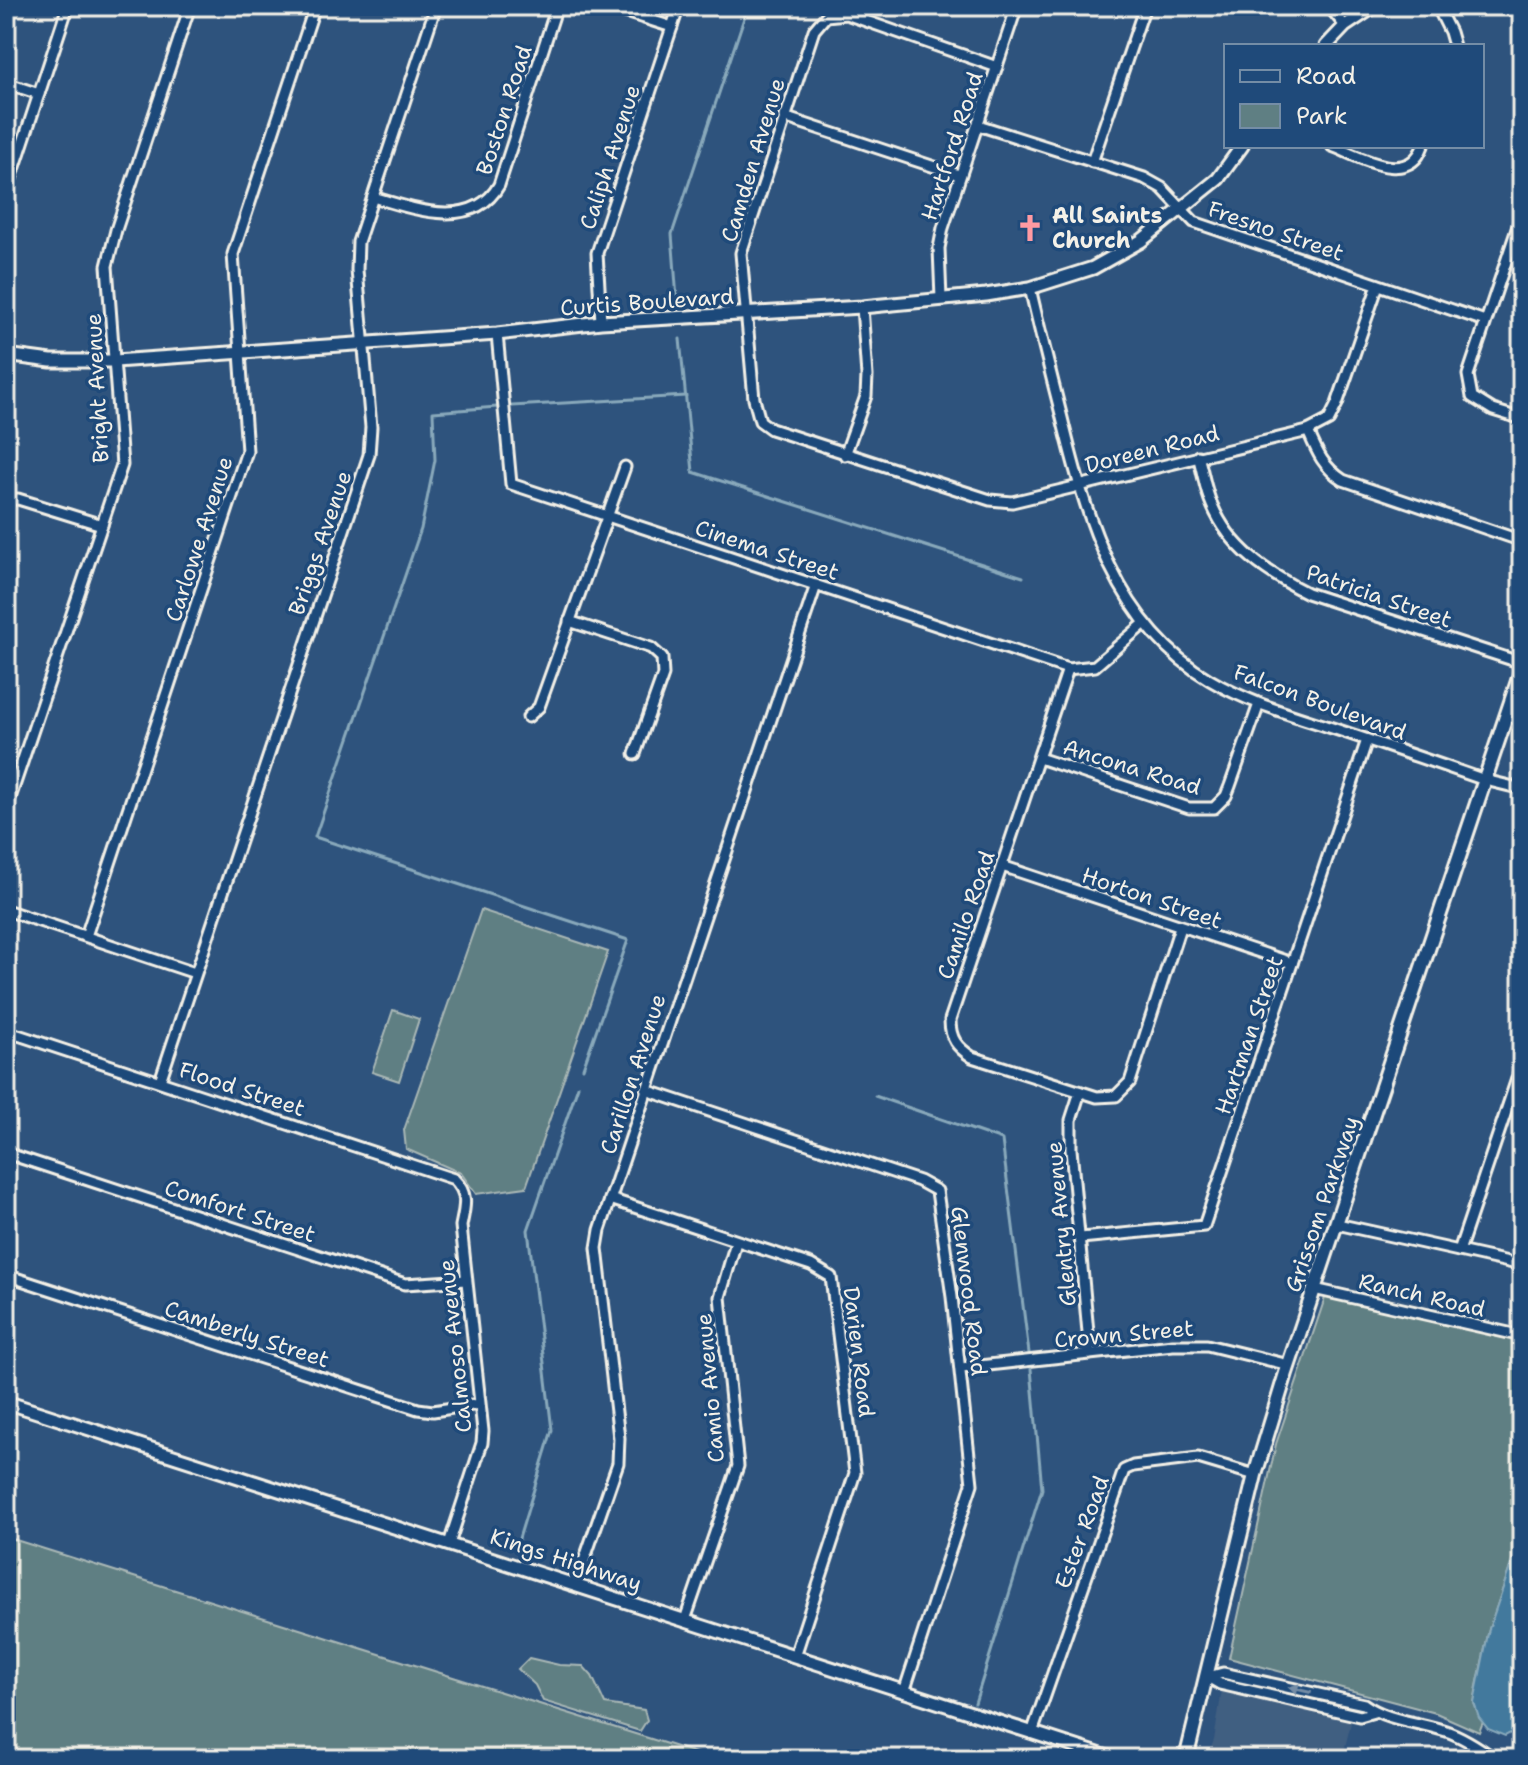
<svg xmlns="http://www.w3.org/2000/svg" width="1528" height="1765" font-family="'Shantell Sans',sans-serif">
<style>
.built{fill:#405e81}
.green{fill:#5f7f83;stroke:#aab8b6;stroke-width:2}
.water{fill:#42799d;stroke:#89a9bb;stroke-width:2}
.lines{fill:none;stroke-linecap:round;stroke-linejoin:round}
.stream{stroke:#89a9bb;stroke-width:3}
.minor-casing{stroke:#f4f1e8;stroke-width:15}
.tertiary-casing{stroke:#f4f1e8;stroke-width:17}
.secondary-casing{stroke:#f4f1e8;stroke-width:18}
.minor{stroke:#1f4a7a;stroke-width:9}
.tertiary{stroke:#1f4a7a;stroke-width:11}
.secondary{stroke:#1f4a7a;stroke-width:12}
.oneway{fill:#748da6}
.labels{text-anchor:middle;dominant-baseline:central;stroke-width:7;stroke-linejoin:round;paint-order:stroke}
.street-label{font-size:22px;fill:#f4f1e8;stroke:#1f4a7a}
.poi-label{font-size:22px;font-weight:bold;fill:#f4f1e8;stroke:#1f4a7a;text-anchor:start}
</style>
<rect width="100%" height="100%" fill="#2e537d"/>
<filter id="ink" filterUnits="userSpaceOnUse"><feTurbulence type="fractalNoise" baseFrequency=".0125" numOctaves="2"/><feDisplacementMap in="SourceGraphic" scale="16" xChannelSelector="R" yChannelSelector="G"/><feConvolveMatrix kernelMatrix="1 2 1 2 8 2 1 2 1" color-interpolation-filters="sRGB"/></filter>
<g filter="url(#ink)">
<path class="built" d="M1222,1690L1352,1719L1342,1759H1207L1214,1740Z"/>
<g class="green">
<path d="M481,910L608,952L526,1187L476,1194L461,1173L406,1149L404,1130Z"/>
<path d="M393,1010L419,1019L399,1081L372,1072Z"/>
<path d="M1327,1292L1522,1340V1532L1489,1629L1476,1691L1474,1703L1483,1722L1479,1732L1436,1713L1229,1658L1276,1444Z"/>
<path d="M6,1537L715,1759H6Z"/>
<path d="M529,1658L559,1665L583,1666L592,1676L605,1704L644,1710L647,1720L640,1731L543,1701L535,1685L518,1669Z"/>
</g>
<path class="water" d="M1522,1532V1727L1505,1736L1488,1729L1479,1718L1474,1703L1489,1629Z"/>
<g class="lines">
<g class="stream">
<path d="M677,299L672,234L748,6"/>
<path d="M680,339L693,472L1023,577"/>
<path d="M512,406L686,396"/>
<path d="M497,407L433,412L435,460L421,529L315,837L628,940L583,1068"/>
<path d="M875,1096L1002,1140L1029,1353"/>
<path d="M517,1545L552,1430L528,1230L578,1086"/>
<path d="M975,1703L1042,1489L1031,1369"/>
</g>
<g class="minor-casing">
<g id="minor">
<path d="M607,6L672,27"/>
<path d="M1329,6L1345,26"/>
<path d="M1437,6L1450,32L1454,46"/>
<path d="M997,67L846,14L826,16L814,30L741,253L754,399L760,421L771,429L990,500L1012,502L1308,431L1329,420L1337,404L1378,285"/>
<path d="M6,83L39,94"/>
<path d="M784,117L959,175"/>
<path d="M978,125L1144,178L1162,188L1194,222L1485,321"/>
<path d="M1332,146C1359,156 1408,187 1423,146"/>
<path d="M1092,162L1145,6"/>
<path d="M6,194L68,6"/>
<path d="M373,197C413,209 473,231 499,185L557,6"/>
<path d="M1522,214L1468,375L1472,397L1493,410L1522,419"/>
<path d="M1030,288C1040,331 1051,375 1062,418C1086,517 1116,625 1210,680C1247,702 1289,714 1329,727C1381,744 1433,762 1485,780L1522,789"/>
<path d="M941,299L939,248L943,228L1017,6"/>
<path d="M601,322L597,253L679,6"/>
<path d="M497,334L511,484L1068,669L1095,666L1145,623"/>
<path d="M1308,431C1317,452 1323,467 1343,480L1522,541"/>
<path d="M845,455L866,396L867,376L862,307"/>
<path d="M1198,456C1203,472 1205,490 1212,505C1230,548 1267,573 1307,593L1522,663"/>
<path d="M6,500L18,499L102,525"/>
<path d="M569,621L651,648L662,658L663,675L635,754"/>
<path d="M1068,669L950,1020C950,1039 957,1047 972,1057L1097,1097L1116,1096L1130,1082L1180,927"/>
<path d="M528,717L539,707L625,467"/>
<path d="M1039,758L1189,808H1214L1226,796L1230,786L1259,704"/>
<path d="M6,810L122,465L107,266L116,230L190,6"/>
<path d="M1002,866L1292,963"/>
<path d="M6,910L195,973"/>
<path d="M86,936L247,451L233,254L315,6"/>
<path d="M6,1031L454,1179C469,1194 465,1206 461,1226L483,1431L482,1443L449,1544"/>
<path d="M160,1081L369,455L371,427L357,270L358,242L436,6"/>
<path d="M646,1090L919,1181L937,1191L952,1297L972,1484L904,1692"/>
<path d="M1080,1092L1071,1120V1149L1090,1354"/>
<path d="M6,1153L405,1284L466,1280"/>
<path d="M610,1199L811,1265L831,1277L855,1473L795,1656"/>
<path d="M1337,1224L1522,1265"/>
<path d="M1081,1238L1204,1226L1367,740"/>
<path d="M1459,1251L1522,1064"/>
<path d="M6,1275L418,1409L433,1411L479,1404"/>
<path d="M1314,1289L1522,1336"/>
<path d="M961,1368L1173,1345H1207L1289,1365"/>
<path d="M576,1584L618,1463L619,1438L597,1248L600,1230L816,585"/>
<path d="M685,1620L738,1466L720,1297L736,1242"/>
<path d="M1208,1677L1223,1673L1364,1704C1387,1721 1420,1722 1446,1731C1464,1737 1480,1748 1495,1759"/>
<path d="M1208,1677L1220,1684L1360,1716L1374,1712"/>
<path d="M1032,1733L1124,1470L1133,1466L1198,1458L1255,1475"/>
</g>
</g>
<g class="tertiary-casing">
<g id="tertiary">
<path d="M1326,46L1345,26L1375,6"/>
<path d="M6,355L51,361H115L497,334L601,322L862,307L986,295L1030,288L1093,268L1141,241L1218,179L1242,146"/>
<path d="M6,1402L1114,1759"/>
</g>
</g>
<g class="secondary-casing">
<g id="secondary">
<path d="M1093,1753L1101,1759"/>
<path d="M1186,1759L1255,1475L1286,1373L1522,669"/>
</g>
</g>
<use href="#minor" class="minor"/>
<use href="#tertiary" class="tertiary"/>
<use href="#secondary" class="secondary"/>
</g>
<defs><path id="oneway-solid" d="M-6-.8H1V-3.2L6.5 0L1 3.2V.8H-6Z" transform="scale(2)"/></defs>
<use class="oneway" href="#oneway-solid" transform="translate(1300 1690) rotate(-167)"/>
</g>
<defs>
<g id="church-bare" transform="scale(2.16)"><path d="M-1.2-6h2.4v3.5h3.3v2.4h-3.3V6h-2.4V-.1h-3.3v-2.4h3.3Z" fill="#ff9aa2" stroke="#1f4a7a" stroke-width="2.5" paint-order="stroke"/></g>
</defs>
<g fill-rule="evenodd">
<use href="#church-bare" x="1030" y="228"/>
</g>
<g class="labels">
<g class="street-label">
<text transform="translate(504 110) rotate(-72)">Boston Road</text>
<text transform="translate(952 146) rotate(-72)">Hartford Road</text>
<text transform="translate(610 157) rotate(-72)">Caliph Avenue</text>
<text transform="translate(753 160) rotate(-73)">Camden Avenue</text>
<text transform="translate(1276 231) rotate(19)">Fresno Street</text>
<text transform="translate(647 302) rotate(-4)">Curtis Boulevard</text>
<text transform="translate(97 388) rotate(-93)">Bright Avenue</text>
<text transform="translate(1152 449) rotate(-14)">Doreen Road</text>
<text transform="translate(199 539) rotate(-72)">Carlowe Avenue</text>
<text transform="translate(320 543) rotate(-71)">Briggs Avenue</text>
<text transform="translate(767 550) rotate(18)">Cinema Street</text>
<text transform="translate(1379 596) rotate(19)">Patricia Street</text>
<text transform="translate(1320 702) rotate(20)">Falcon Boulevard</text>
<text transform="translate(1132 767) rotate(17)">Ancona Road</text>
<text transform="translate(1152 898) rotate(19)">Horton Street</text>
<text transform="translate(966 915) rotate(-71)">Camilo Road</text>
<text transform="translate(1249 1035) rotate(-71)">Hartman Street</text>
<text transform="translate(633 1074) rotate(-72)">Carillon Avenue</text>
<text transform="translate(242 1089) rotate(18)">Flood Street</text>
<text transform="translate(1322 1204) rotate(-71)">Grissom Parkway</text>
<text transform="translate(240 1211) rotate(18)">Comfort Street</text>
<text transform="translate(1061 1224) rotate(-95)">Glentry Avenue</text>
<text transform="translate(969 1291) rotate(83)">Glenwood Road</text>
<text transform="translate(1422 1295) rotate(13)">Ranch Road</text>
<text transform="translate(247 1334) rotate(18)">Camberly Street</text>
<text transform="translate(1124 1334) rotate(-5)">Crown Street</text>
<text transform="translate(455 1346) rotate(-96)">Calmoso Avenue</text>
<text transform="translate(859 1352) rotate(83)">Darien Road</text>
<text transform="translate(710 1388) rotate(-95)">Camio Avenue</text>
<text transform="translate(1082 1532) rotate(-70)">Ester Road</text>
<text transform="translate(566 1560) rotate(18)">Kings Highway</text>
</g>
<g class="poi-label">
<text x="1052" y="215">All Saints<tspan x="1052" dy="25">Church</tspan></text>
</g>
</g>
<rect width="1528" height="1765" fill="none" stroke="#1f4a7a" stroke-width="32"/>
<rect x="16" y="16" width="1496" height="1733" fill="none" stroke="#f4f1e8" stroke-width="3" filter="url(#ink)"/>
<rect x="1224" y="44" width="260" height="104" fill="#1f4a7a" stroke="#748da6" stroke-width="2"/>
<rect x="1240" y="70" width="40" height="12" fill="#1f4a7a" stroke="#748da6" stroke-width="2"/>
<text x="1296" y="84" font-size="24" fill="#f4f1e8">Road</text>
<rect x="1240" y="104" width="40" height="24" fill="#5f7f83" stroke="#748da6" stroke-width="2"/>
<text x="1296" y="124" font-size="24" fill="#f4f1e8">Park</text>
</svg>
